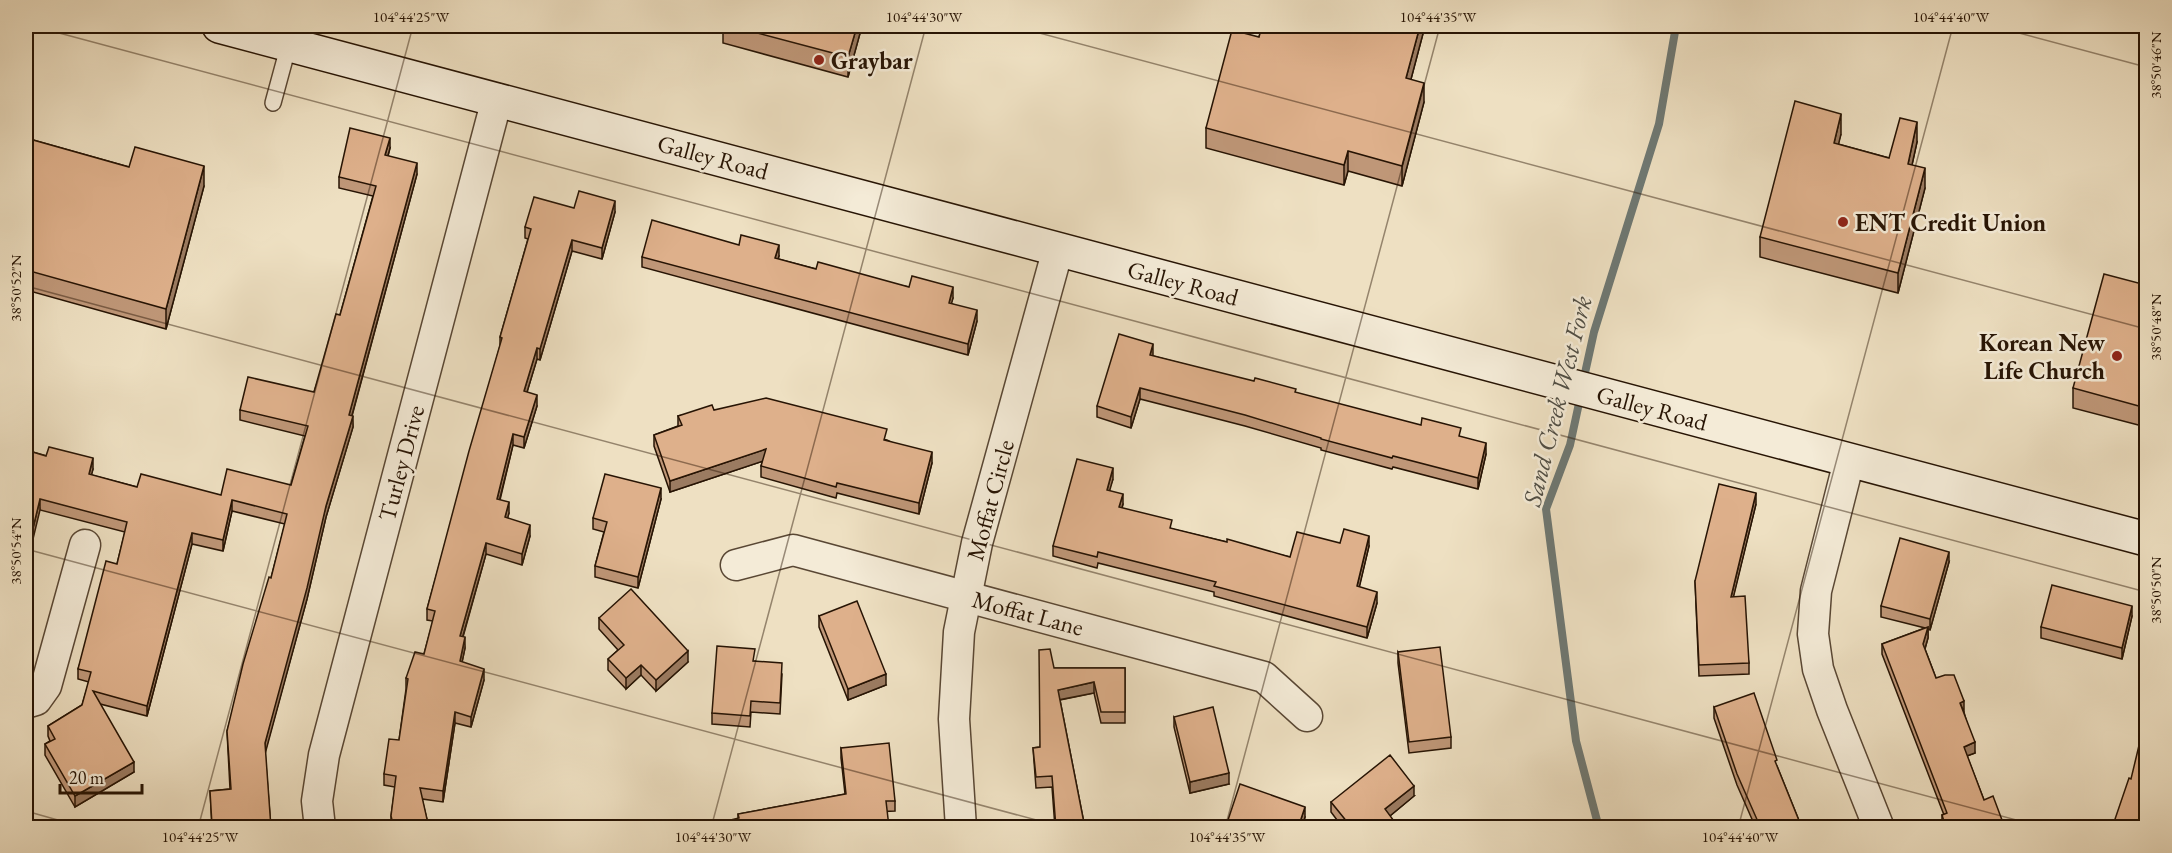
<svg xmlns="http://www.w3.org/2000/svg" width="2172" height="853" font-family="'EB Garamond',serif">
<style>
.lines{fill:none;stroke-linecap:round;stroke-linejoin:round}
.stream{stroke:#6e7873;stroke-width:8}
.lane-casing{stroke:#594734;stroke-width:18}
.street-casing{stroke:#594734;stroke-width:33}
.secondary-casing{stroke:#271404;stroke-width:36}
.lane{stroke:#f4ebd7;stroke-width:15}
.street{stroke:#f4ebd7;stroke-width:30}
.secondary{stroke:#f4ebd7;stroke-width:33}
.wall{fill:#bf9778;stroke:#271404;stroke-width:1.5}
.shaded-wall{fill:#9b7b61;stroke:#271404;stroke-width:1.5}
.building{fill:#deb08b;stroke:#271404;stroke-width:1.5}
.ticks{fill:none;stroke:#271404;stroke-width:1.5;stroke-opacity:0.45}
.poi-dot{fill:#8f2418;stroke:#f4ebd7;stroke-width:2}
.labels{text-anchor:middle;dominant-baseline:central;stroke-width:5;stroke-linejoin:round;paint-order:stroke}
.poi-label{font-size:24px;font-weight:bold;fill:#271404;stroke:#f4ebd7;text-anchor:start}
.street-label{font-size:24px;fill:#271404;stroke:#f4ebd7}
.water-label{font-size:26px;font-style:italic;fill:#504e45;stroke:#f4ebd7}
.neatline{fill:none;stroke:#271404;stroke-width:2}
.ticks-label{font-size:15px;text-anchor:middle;fill:#271404}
</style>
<rect width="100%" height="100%" fill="#eee0c2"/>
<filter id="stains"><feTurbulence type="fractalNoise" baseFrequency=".00333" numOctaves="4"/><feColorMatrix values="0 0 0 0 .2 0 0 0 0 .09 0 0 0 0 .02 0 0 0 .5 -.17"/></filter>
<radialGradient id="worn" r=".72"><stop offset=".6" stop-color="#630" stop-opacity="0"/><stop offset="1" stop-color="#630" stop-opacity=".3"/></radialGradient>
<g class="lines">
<g class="stream">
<path d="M1583,382L1594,332L1659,124L1676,26"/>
<path d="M1581,394L1570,445L1546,509L1576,741L1599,828"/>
</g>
<g class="lane-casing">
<path id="lane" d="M273,103L289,44"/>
</g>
<g class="street-casing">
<g id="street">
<path d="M1849,461L1816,591L1813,634L1818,669L1832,710L1879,828"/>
<path d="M736,565L793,550L1264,677L1307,716"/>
<path d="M26,703L36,700L46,686L85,545"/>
<path d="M320,828L317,801L324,755L497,99"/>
<path d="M961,828L954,719L959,632L977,543L1058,249"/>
</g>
</g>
<g class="secondary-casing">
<path id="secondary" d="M219,26L2146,539"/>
</g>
<use href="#lane" class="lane"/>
<use href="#street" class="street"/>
<use href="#secondary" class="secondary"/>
</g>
<g class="wall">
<path d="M723,26H862L848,77L723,43Z"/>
<path d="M1262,26H1425L1411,79L1424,102L1402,186L1348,171L1344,185L1206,148V128L1259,37Z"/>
<path d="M26,91L32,113L26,138L129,167L204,186L166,329L26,290Z"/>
<path d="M1841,134L1838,144L1889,158L1917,142L1912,165L1925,188L1898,293L1760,257V237Z"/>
<path d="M390,148L388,156L417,174L352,416L353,427L326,517L307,599L265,752L271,828H212L210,791L230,789L227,731L271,578L285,524L232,511L223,551L192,544L147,716L100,704L134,772L75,807L45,755V744L50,741L48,736V726L82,705L89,682L78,679V669L117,564L125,532L40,510L26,450L93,469L91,475L137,487L221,495L291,485L305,436L240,420V410L314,392L340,315L373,196L339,188V177Z"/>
<path d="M574,208L615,212L602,259L572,251L540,360L537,359L527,392L537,406L524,448L513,445L500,500L509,513L507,518L530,536L522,565L486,554L463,637L465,648L462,662L484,680L471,727L455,723L443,802L422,799L429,828H391V816L395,787L384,785V774L399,740L406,689V678L424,654L433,621L427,620V609L500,346V337L528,239L525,238V227Z"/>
<path d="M779,256L778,259L816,269L909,287L953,298L951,303L977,321L968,355L642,267V257Z"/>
<path d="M2146,285V427L2073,408V388Z"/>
<path d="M1153,356L1461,437L1486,454L1478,489L1393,467L1392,469L1321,450V448L1245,426L1140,399L1131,428L1097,417V406Z"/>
<path d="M714,410L887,440L932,463L919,514L837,493L836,498L761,477V466L763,461L670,492L654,446V435L678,426V416Z"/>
<path d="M1113,479L1109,490L1123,504L1122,508L1172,529L1290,557L1340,543L1369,546L1359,587L1377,603L1367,638L1214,596V592L1098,563L1097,568L1053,556V546Z"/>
<path d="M661,499L638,588L595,577V566L604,532L593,529V518Z"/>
<path d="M1756,504L1733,597L1749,663V674L1699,676L1695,581Z"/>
<path d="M1949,562L1930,630L1928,629V638L1925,649L1936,678L1964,712L1975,753L1967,756L1984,800L2005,828H1942V815H1944L1882,654V644L1925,628L1881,617V606Z"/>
<path d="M819,616L886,685L848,700L819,627Z"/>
<path d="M2132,616L2122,659L2041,638V627Z"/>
<path d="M599,618L688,662L656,691L641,675L626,689L608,670V659L618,650L599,629Z"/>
<path d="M1398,652L1451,737V748L1409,753L1398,663Z"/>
<path d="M755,661L782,674L780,714L751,712L750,727L712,724V713Z"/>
<path d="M1054,668H1125V723H1101L1094,693L1060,700L1085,828H1055L1052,787L1036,788L1033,748L1040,747Z"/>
<path d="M1714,707L1777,766L1802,828L1755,826L1737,785L1714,718Z"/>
<path d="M1174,717L1229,784L1190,793L1174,727Z"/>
<path d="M841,748L895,801V811L738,818V814L845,794L841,758Z"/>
<path d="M1414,796L1390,816L1394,828H1343L1331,812V802Z"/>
<path d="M1305,817L1302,828H1228V820Z"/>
</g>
<g class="shaded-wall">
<path d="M857,26H862L848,77V57Z"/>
<path d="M1420,26H1425L1406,98V78Z"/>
<path d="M1424,83V102L1402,186V166Z"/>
<path d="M32,93V113L26,142V122Z"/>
<path d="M1841,114V134L1834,163V143Z"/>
<path d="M1917,122V142L1908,183V164Z"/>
<path d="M390,138V148L385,166V155Z"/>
<path d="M1348,151V171L1344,185V165Z"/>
<path d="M417,163V174L349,426V415Z"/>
<path d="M204,166V186L166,329V309Z"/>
<path d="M1925,168V188L1898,293V273Z"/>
<path d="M615,201V212L602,259V248Z"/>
<path d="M572,240V251L540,360V349Z"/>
<path d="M779,245V256L775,269V258Z"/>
<path d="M953,287V298L949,313V303Z"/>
<path d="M977,310V321L968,355V344Z"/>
<path d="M1153,344V355L1150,366V355Z"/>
<path d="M537,348V359L524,402V391Z"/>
<path d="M1140,388V399L1131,428V417Z"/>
<path d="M537,395V406L524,448V437Z"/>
<path d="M353,416V427L326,517L307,599L265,754V743L326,506Z"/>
<path d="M513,434V445L497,510V499Z"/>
<path d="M1486,443V454L1478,489V478Z"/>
<path d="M766,449V460L670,492V481Z"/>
<path d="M932,452V463L919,514V503Z"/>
<path d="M93,458V469L89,485V474Z"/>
<path d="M1113,468V479L1107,500V490Z"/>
<path d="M661,488V499L638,588V577Z"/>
<path d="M1756,493V504L1731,607V597Z"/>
<path d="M1123,494V504L1119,518V507Z"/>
<path d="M40,499V510L26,568V557Z"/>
<path d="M232,500V511L223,551V540Z"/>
<path d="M509,502V513L505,528V517Z"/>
<path d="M530,525V536L522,565V554Z"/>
<path d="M192,533V544L147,716V706Z"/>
<path d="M1369,536V546L1357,597V586Z"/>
<path d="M486,543V554L460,646V636Z"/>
<path d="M1949,552V562L1930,630V619Z"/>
<path d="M1377,592V603L1367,638V627Z"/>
<path d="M2132,606V616L2122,659V648Z"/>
<path d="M1928,627V638L1923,655V644Z"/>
<path d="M465,637V648L460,672V661Z"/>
<path d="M688,651V662L656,691V680Z"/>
<path d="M641,665V675L626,689V678Z"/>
<path d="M484,669V680L471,727V717Z"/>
<path d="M886,674V685L848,700V689Z"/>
<path d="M1094,682V693L1058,700V690Z"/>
<path d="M1964,701V712L1960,703Z"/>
<path d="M455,712V723L443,802V791Z"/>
<path d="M1975,742V753L1964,757V747Z"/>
<path d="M134,762V772L75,807V796Z"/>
<path d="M1229,773V784L1190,793V782Z"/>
<path d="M1414,786V796L1385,820V809Z"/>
<path d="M1305,807V817L1302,828H1298Z"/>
<path d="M1394,821V828H1385Z"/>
</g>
<g class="building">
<path d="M731,26H857L848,57Z"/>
<path d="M1262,26H1420L1406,78L1424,83L1402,166L1348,151L1344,165L1206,128L1232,30L1259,37Z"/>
<path d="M26,91L32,93L26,122Z"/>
<path d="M1795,101L1841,114L1834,143L1889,158L1900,118L1917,122L1908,164L1925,168L1898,273L1760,237Z"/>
<path d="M350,128L390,138L385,155L417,163L349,415L353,416L326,506L307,588L265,743L271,828H229V823L212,825L210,791L231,789L227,731L243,664L269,577L271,578L287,514L232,500L223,540L192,533L147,706L93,691L134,762L75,796L45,744L55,739L48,726L82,705L91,672L78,669L106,561L117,564L127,522L40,499L26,557V450L46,456L49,447L93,458L89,474L137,487L141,474L221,495L227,469L291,485L308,426L240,410L248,377L314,392L336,314L340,315L376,186L339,177Z"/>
<path d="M26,138L129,167L135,147L204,166L166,309L26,270Z"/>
<path d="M579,191L615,201L602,248L572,240L540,349L537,348L524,391L537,395L524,437L513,434L497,499L509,502L505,517L530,525L522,554L486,543L460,636L465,637L460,661L484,669L471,717L455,712L443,791L420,788L429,828H394L391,816L396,776L384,774L389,739L399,740L408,679L406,678L415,652L424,654L435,611L427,609L469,451L502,338L500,337L531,229L525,227L534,197L574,208Z"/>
<path d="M652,220L739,245L741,235L779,245L775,258L816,269L818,262L909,287L912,276L953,287L949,303L977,310L968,344L642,257Z"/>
<path d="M2104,274L2146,285V408L2073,388Z"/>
<path d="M1119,334L1153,344L1150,355L1254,381L1255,378L1296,389L1295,392L1421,425L1422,418L1461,428L1459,436L1486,443L1478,478L1393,456L1392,458L1321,439V438L1245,415L1140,388L1131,417L1097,406Z"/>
<path d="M766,398L887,429L884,440L932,452L919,503L837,483L836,487L761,466L766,449L670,481L654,435L682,425L678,416L712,405L714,410Z"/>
<path d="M1077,459L1113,468L1107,490L1123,494L1119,507L1172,520L1170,528L1227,542V539L1290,557L1297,532L1340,543L1344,529L1369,536L1357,586L1377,592L1367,627L1214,586L1216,582L1098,552L1097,557L1053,546Z"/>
<path d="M605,474L661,488L638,577L595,566L607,522L593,518Z"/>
<path d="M1719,484L1756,493L1731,597L1745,596L1749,663L1699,665L1695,581Z"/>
<path d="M1900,538L1949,552L1930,619L1881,606Z"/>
<path d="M2052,585L2132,606L2122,648L2041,627Z"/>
<path d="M631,589L688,651L656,680L641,665L626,678L608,659L624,645L599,618Z"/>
<path d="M857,601L886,674L848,689L819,616Z"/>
<path d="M1928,627L1923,644L1936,678L1945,675H1954L1964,701L1960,703L1975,742L1964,747L1984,800L1993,796L2005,828H1946L1942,815L1947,813L1882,644Z"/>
<path d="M717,646L755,649L753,661L782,663L780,703L751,701L750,716L712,713Z"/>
<path d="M1440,647L1451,737L1409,742L1398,652Z"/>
<path d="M1050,649L1054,668H1125V712H1101L1094,682L1058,690L1085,828H1056L1052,776L1036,777L1033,748L1040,747L1039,650Z"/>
<path d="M1754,693L1777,760L1775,761L1802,828H1750L1759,824L1737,774L1714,707Z"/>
<path d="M1213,707L1229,773L1190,782L1174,717Z"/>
<path d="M2146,716V828H2112L2129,778L2131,779Z"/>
<path d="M889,743L895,801H886L889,827L697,828L739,818L738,814L846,794L841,748Z"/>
<path d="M1390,755L1414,786L1385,809L1394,821L1385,828H1352L1331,802Z"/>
<path d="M1240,784L1305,807L1298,828H1250L1228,820Z"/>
</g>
<path class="ticks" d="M33,26L2146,592M1013,26L2146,329M1993,26L2146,67M26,286L2046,828M26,549L1066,828M26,811L86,828M198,828L413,26M711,828L926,26M1225,828L1440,26M1738,828L1953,26"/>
<g class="poi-dot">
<circle cx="819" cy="60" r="6"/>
<circle cx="1843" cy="222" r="6"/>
<circle cx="2117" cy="356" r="6"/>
</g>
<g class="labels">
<g class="poi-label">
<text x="831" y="60">Graybar</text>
<text x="1855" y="222">ENT Credit Union</text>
<text x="2105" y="342" text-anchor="end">Korean New<tspan x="2105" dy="28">Life Church</tspan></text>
</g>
<g class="street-label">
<text transform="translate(713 157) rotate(15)">Galley Road</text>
<text transform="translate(1183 283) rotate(15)">Galley Road</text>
<text transform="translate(1652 408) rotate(15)">Galley Road</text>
<text transform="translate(401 463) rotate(-75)">Turley Drive</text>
<text transform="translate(990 500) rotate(-75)">Moffat Circle</text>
<text transform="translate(1028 613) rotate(15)">Moffat Lane</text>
</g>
<g class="water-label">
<text transform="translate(1557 401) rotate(-76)">Sand Creek West Fork</text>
</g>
</g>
<rect width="2172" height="853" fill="none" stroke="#eee0c2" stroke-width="66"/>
<path d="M60 784v9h82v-9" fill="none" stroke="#271404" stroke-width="3"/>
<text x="69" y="784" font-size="18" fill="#271404" stroke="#f4ebd7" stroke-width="4.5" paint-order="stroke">20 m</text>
<rect x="33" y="33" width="2106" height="787" class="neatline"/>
<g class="ticks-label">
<text x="411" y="22">104°44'25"W</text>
<text x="924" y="22">104°44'30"W</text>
<text x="1438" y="22">104°44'35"W</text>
<text x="1951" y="22">104°44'40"W</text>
<text transform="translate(2156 65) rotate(-90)" y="5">38°50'46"N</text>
<text transform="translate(16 288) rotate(-90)" y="5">38°50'52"N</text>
<text transform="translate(2156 327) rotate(-90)" y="5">38°50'48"N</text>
<text transform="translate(16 551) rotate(-90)" y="5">38°50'54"N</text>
<text transform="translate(2156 590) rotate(-90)" y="5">38°50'50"N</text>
<text x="200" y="842">104°44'25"W</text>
<text x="713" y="842">104°44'30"W</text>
<text x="1227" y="842">104°44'35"W</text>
<text x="1740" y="842">104°44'40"W</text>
</g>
<rect width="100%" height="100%" filter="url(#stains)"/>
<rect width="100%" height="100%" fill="url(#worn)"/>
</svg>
